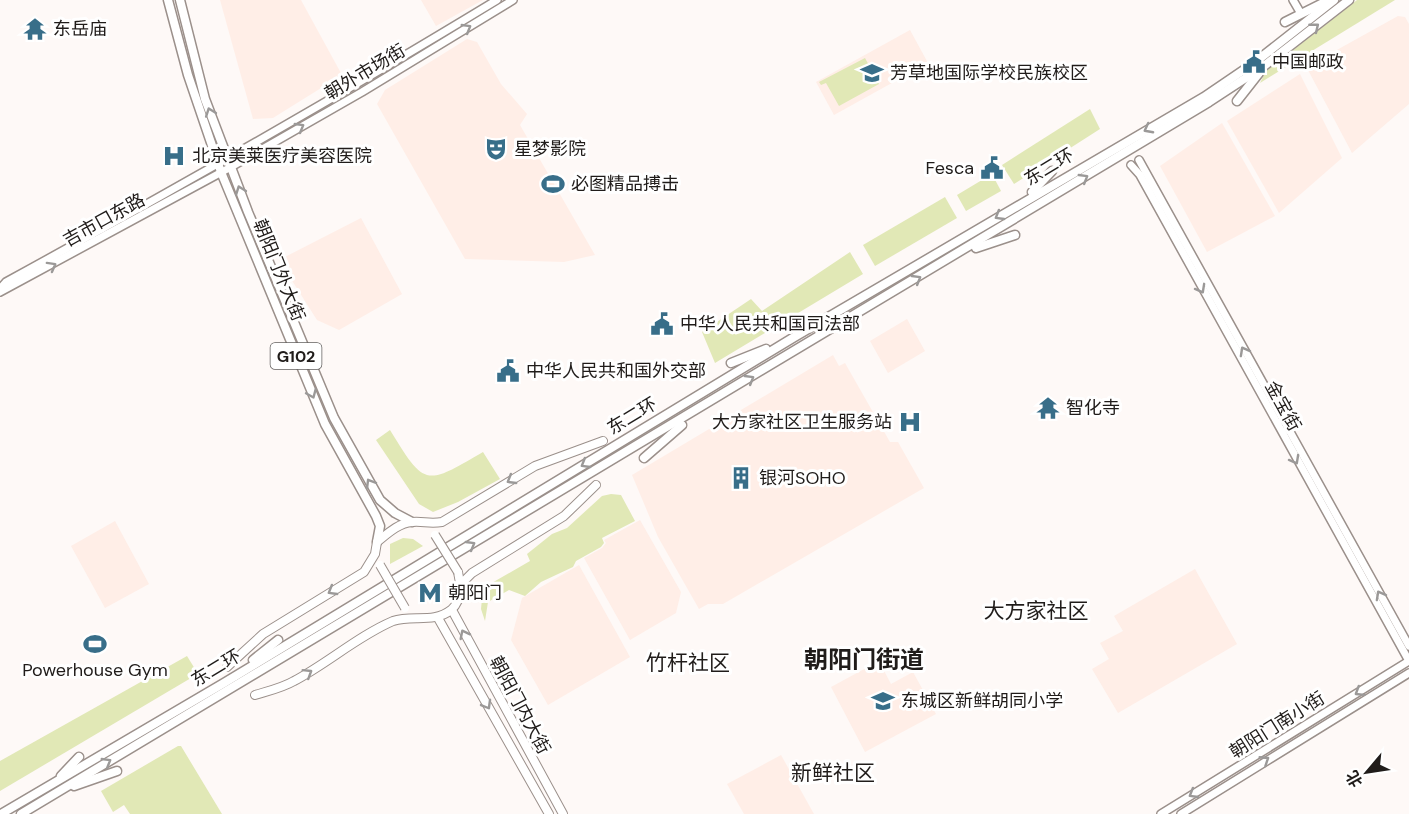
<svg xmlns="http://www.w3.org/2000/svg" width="1409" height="814" font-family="'DM Sans','Noto Sans SC',sans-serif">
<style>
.built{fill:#ffeee7}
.green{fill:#e1e8b6}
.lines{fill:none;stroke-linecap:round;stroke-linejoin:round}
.secondary-casing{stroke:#9b908b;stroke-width:10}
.primary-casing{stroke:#9b908b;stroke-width:10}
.trunk-casing{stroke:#9b908b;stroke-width:11}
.secondary{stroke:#fff;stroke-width:7}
.primary{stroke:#fff;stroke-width:8}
.trunk{stroke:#fff;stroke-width:8}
.primary-bridge-casing{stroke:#9b908b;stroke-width:10;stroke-linecap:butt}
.primary-bridge{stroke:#fff;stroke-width:8}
.oneway{stroke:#9b9998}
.labels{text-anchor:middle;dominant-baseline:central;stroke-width:6;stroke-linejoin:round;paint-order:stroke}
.shield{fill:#fff;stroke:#63605f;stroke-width:1.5}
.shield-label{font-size:16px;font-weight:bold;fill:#201c1a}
.poi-label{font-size:18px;fill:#201c1a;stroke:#fff;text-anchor:start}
.street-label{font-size:18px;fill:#201c1a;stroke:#fff}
.quarter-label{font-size:21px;fill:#201c1a;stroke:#fff}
.district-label{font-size:24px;font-weight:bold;fill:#201c1a;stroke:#fff}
</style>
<rect width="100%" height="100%" fill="#fef9f7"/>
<g class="built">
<path d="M220,0H301L342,75L273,118L253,119Z"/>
<path d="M421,0H483L436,26Z"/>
<path d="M1398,16L1405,17L1409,24V104L1352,153L1308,70L1335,51Z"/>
<path d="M910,30L928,63L834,115L816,82Z"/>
<path d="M467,39L477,42L501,84L527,114L520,125L595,255L564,262L465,259L377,104L385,90Z"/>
<path d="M1300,74L1342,158L1279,213L1227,121Z"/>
<path d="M1222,123L1275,216L1207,252L1160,166Z"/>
<path d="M361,218L402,294L339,330L317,320L279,260Z"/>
<path d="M907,319L925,351L888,373L870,341Z"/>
<path d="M833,355L839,366L845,363L890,442H898L924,488L723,604H708L699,609L658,537L632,475Z"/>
<path d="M640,520L681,592L676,613L630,640L584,558L602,548L606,543L604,540Z"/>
<path d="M115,521L149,584L105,608L71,546Z"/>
<path d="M579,565L630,657L548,705L511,640L522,598Z"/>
<path d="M1195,569L1237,644L1118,713L1092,669L1109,659L1100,643L1123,631L1114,616Z"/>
<path d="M879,661L891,684L913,672L936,714L865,752L831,687Z"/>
<path d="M781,755L814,814H744L727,784Z"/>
</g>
<g class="green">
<path d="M1357,0H1395L1260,83L1266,71Z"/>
<path d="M865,58L879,84L839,106L826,83L821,85L819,82Z"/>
<path d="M1090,109L1100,129L1014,184L1002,165Z"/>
<path d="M992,174L1001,191L966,211L957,195Z"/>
<path d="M945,197L957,218L875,266L863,245Z"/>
<path d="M850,252L863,274L715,363L702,332L751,299L762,311Z"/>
<path d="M390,430C425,487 425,486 483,452L500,479L458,502L433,512L419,504L376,440Z"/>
<path d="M611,494L621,495L635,521L602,538L604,543L601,547L576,561L573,567L541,582L525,596L509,590L488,602L485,621L481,609L483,588L530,561L527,554L552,534L567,528L602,496Z"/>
<path d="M403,538L413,539L423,546L390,564V544Z"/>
<path d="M187,656L195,669L191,678L0,791V761Z"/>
<path d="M178,746H181L222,814H130L124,805L113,812L101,791Z"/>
</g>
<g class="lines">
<g class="secondary-casing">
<g id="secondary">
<path d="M1293,0L1300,12"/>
<path d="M1139,160L1409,646"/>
<path d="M1131,165L1140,175L1409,661"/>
<path d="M0,289L6,282C172,191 336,98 497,0"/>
<path d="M0,292L231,167L362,92L513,0"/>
<path d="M1161,814L1409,661"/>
<path d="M1181,814L1409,673"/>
</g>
</g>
<g class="primary-casing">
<g id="primary">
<path d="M461,584L472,573L564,516L596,485"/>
<path d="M452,610L563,814"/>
<path d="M438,618L549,814"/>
<path d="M227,667L263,634L364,572L375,554L377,542C386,535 398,523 412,522C423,521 429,524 442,522L535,466L603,441"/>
<path d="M255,695C268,691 282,688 294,681C328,663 358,636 393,621C412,614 433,624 451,610C462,601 461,585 458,572"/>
</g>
</g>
<g class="trunk-casing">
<g id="trunk">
<path d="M168,0L188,75L221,172L325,424L376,516L380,526L377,542"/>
<path d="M180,0L205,99L248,212L334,418L380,500L395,513L412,522"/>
<path d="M1285,22L1325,2"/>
<path d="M1237,101L1259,73"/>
<path d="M1032,192L1052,171"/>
<path d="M976,248L1015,235"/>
<path d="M731,363L766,349"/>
<path d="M644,458L682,425"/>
<path d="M253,660L278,640"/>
<path d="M61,776L79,757"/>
<path d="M74,786L117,771"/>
<path d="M1,814L224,683L796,336L1204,97L1254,63L1334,0"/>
<path d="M21,814L1209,102L1264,66L1349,0"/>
</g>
</g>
<use href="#secondary" class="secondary"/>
<use href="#primary" class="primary"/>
<use href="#trunk" class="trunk"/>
<g class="primary-bridge-casing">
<g id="primary-bridge">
<path d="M435,535L458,572"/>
<path d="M380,565L405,608"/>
</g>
</g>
<use href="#primary-bridge" class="primary-bridge"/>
</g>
<defs><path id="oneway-chevron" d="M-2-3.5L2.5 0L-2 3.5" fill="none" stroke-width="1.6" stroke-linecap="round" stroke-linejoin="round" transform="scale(1.5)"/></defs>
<g class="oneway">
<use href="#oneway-chevron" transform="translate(1315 27) rotate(-39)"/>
<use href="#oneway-chevron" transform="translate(467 28) rotate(-31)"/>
<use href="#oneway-chevron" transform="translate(210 112) rotate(-110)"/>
<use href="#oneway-chevron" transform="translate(300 127) rotate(-30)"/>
<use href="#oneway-chevron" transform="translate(1148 129) rotate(152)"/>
<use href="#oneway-chevron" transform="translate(1084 178) rotate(-31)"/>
<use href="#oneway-chevron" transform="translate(240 190) rotate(-110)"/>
<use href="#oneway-chevron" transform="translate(999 216) rotate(149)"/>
<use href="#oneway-chevron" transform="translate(52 266) rotate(-29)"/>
<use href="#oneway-chevron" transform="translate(917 279) rotate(-31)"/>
<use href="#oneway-chevron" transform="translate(1201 289) rotate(61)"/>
<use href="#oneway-chevron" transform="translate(1244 351) rotate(-119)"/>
<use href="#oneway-chevron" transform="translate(750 379) rotate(-31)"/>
<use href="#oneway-chevron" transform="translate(312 394) rotate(67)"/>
<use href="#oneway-chevron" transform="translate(1295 460) rotate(61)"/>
<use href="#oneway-chevron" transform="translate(585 464) rotate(149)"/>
<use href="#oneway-chevron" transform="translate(511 480) rotate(149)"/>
<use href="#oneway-chevron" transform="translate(370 483) rotate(-121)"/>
<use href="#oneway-chevron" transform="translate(471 545) rotate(-30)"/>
<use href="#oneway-chevron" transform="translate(332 591) rotate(149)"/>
<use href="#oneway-chevron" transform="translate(1380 595) rotate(-119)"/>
<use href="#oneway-chevron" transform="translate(464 634) rotate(-117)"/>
<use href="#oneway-chevron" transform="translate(308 673) rotate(-32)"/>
<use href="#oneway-chevron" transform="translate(1359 692) rotate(148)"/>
<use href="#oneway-chevron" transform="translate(487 705) rotate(60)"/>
<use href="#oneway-chevron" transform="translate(1265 760) rotate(-33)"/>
<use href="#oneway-chevron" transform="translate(107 762) rotate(-31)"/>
<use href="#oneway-chevron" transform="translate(1193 794) rotate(149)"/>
</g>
<defs>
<g id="temple-bare" transform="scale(1.8)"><path d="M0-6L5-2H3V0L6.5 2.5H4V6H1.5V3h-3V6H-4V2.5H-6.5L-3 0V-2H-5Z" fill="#386e89" stroke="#fff" stroke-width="2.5" paint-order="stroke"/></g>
<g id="civic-bare" transform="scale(1.8)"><path d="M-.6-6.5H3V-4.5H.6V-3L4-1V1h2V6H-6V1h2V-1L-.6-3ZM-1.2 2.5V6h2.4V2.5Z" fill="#386e89" stroke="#fff" stroke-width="2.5" paint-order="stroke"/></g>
<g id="school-bare" transform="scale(1.8)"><path d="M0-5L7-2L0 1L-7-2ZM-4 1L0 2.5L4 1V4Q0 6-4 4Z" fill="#386e89" stroke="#fff" stroke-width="2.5" paint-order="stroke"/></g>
<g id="theatre-bare" transform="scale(1.8)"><path d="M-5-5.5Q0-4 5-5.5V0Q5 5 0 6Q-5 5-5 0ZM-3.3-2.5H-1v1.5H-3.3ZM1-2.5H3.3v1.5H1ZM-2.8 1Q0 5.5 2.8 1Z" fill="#386e89" stroke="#fff" stroke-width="2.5" paint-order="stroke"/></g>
<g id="hospital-bare" transform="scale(1.8)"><path d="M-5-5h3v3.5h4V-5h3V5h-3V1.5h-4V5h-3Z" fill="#386e89" stroke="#fff" stroke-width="2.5" paint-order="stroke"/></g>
<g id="stadium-bare" transform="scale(1.8)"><path d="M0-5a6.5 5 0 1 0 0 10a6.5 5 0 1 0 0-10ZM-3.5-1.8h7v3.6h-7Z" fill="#386e89" stroke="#fff" stroke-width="2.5" paint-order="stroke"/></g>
<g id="building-bare" transform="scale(1.8)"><path d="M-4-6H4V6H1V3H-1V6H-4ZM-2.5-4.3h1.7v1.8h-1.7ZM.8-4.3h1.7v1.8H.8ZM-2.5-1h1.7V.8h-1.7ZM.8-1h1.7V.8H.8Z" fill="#386e89" stroke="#fff" stroke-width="2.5" paint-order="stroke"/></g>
<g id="metro-bare" transform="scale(1.8)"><path d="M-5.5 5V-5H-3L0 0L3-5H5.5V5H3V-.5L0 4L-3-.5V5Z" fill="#386e89" stroke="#fff" stroke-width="2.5" paint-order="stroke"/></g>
</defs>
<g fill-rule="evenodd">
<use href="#temple-bare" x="35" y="29"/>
<use href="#civic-bare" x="1254" y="62"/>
<use href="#school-bare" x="872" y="73"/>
<use href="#theatre-bare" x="496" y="149"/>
<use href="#hospital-bare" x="174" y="156"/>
<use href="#civic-bare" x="992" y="168"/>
<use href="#stadium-bare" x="553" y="184"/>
<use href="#civic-bare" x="662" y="324"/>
<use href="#civic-bare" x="508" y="371"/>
<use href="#temple-bare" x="1048" y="408"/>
<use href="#hospital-bare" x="910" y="422"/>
<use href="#building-bare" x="741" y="478"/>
<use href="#metro-bare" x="430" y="593"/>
<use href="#stadium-bare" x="95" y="644"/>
<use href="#school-bare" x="883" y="701"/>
</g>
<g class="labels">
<rect class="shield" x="270.5" y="343" width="51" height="26" rx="4.5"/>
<g class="shield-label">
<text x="296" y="356">G102</text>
</g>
<g class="poi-label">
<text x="53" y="29">东岳庙</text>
<text x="1272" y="62">中国邮政</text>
<text x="890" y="73">芳草地国际学校民族校区</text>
<text x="514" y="149">星梦影院</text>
<text x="192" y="156">北京美莱医疗美容医院</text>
<text x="974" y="168" text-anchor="end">Fesca</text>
<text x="571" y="184">必图精品搏击</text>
<text x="680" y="324">中华人民共和国司法部</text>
<text x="526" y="371">中华人民共和国外交部</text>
<text x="1066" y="408">智化寺</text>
<text x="892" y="422" text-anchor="end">大方家社区卫生服务站</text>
<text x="759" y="478">银河SOHO</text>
<text x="448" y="593">朝阳门</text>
<text x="95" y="670" text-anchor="middle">Powerhouse Gym</text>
<text x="901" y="701">东城区新鲜胡同小学</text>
</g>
<g class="street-label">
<text transform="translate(365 72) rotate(-31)">朝外市场街</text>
<text transform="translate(1049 167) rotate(-31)">东二环</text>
<text transform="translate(104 220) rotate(-29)">吉市口东路</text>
<text transform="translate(279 270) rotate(68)">朝阳门外大街</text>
<text transform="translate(1283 406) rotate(61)">金宝街</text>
<text transform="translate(632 416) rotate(-31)">东二环</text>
<text transform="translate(216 668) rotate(-31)">东二环</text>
<text transform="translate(520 705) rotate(62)">朝阳门内大街</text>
<text transform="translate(1277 725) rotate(-32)">朝阳门南小街</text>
</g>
<g class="quarter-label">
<text x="1036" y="611">大方家社区</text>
<text x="688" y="663">竹杆社区</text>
<text x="833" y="773">新鲜社区</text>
</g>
<g class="district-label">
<text x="864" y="659">朝阳门街道</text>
</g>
</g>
<g transform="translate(1367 772) rotate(241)" stroke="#ffffff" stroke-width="4.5" paint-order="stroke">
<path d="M0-4.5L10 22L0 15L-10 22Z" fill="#201c1a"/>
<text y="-9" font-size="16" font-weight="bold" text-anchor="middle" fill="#201c1a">北</text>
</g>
</svg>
